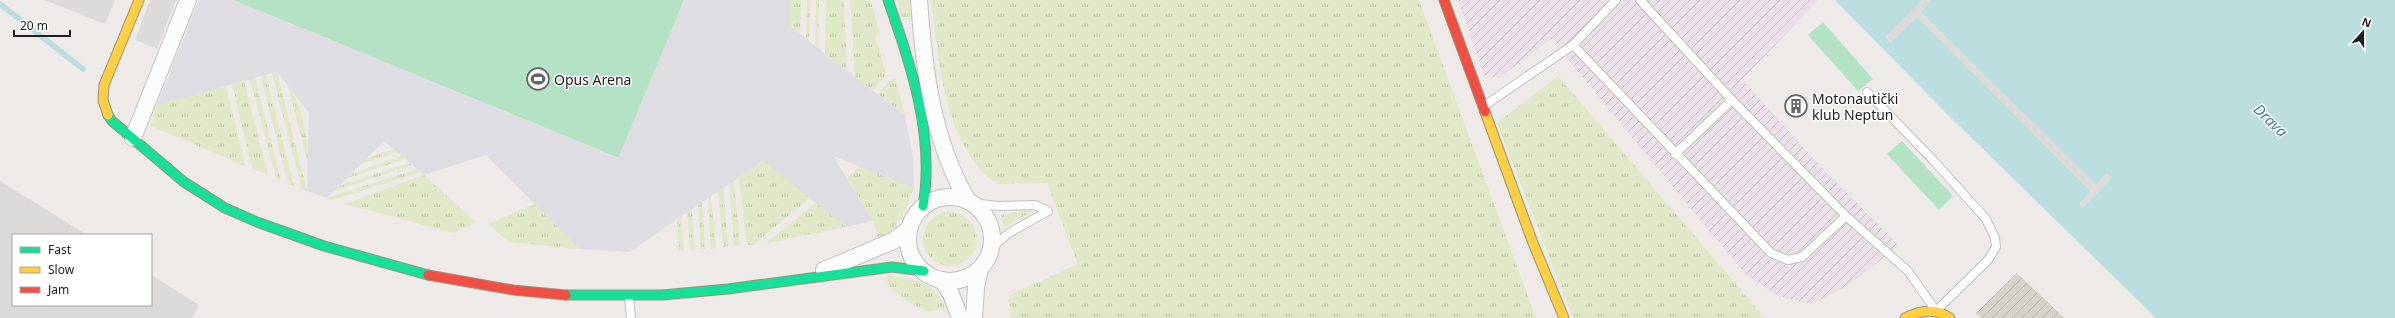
<svg xmlns="http://www.w3.org/2000/svg" width="2395" height="318" font-family="'Noto Sans',sans-serif">
<style>
.residential{fill:#dcdad8}
.industrial{fill:url(#industrial-furrows)}
.construction{fill:url(#construction-furrows)}
.grass{fill:url(#grass-tufts)}
.pitch{fill:#b4e2c4}
.parking{fill:#dddbda}
.plaza{fill:#dedee2}
.water{fill:#bbdfdf}
.pier{fill:#dddcda}
.lines{fill:none;stroke-linecap:round;stroke-linejoin:round}
.stream{stroke:#bbdfdf;stroke-width:5.5}
.lane-casing{stroke:#c2c1bf;stroke-width:10}
.street-casing{stroke:#c2c1bf;stroke-width:18}
.fast-casing{stroke:#97937f;stroke-width:11}
.slow-casing{stroke:#97937f;stroke-width:11}
.jam-casing{stroke:#97937f;stroke-width:11}
.lane{stroke:#fcfcfb;stroke-width:8}
.street{stroke:#fcfcfb;stroke-width:16}
.fast{stroke:#16e098;stroke-width:9}
.slow{stroke:#ffcf43;stroke-width:9}
.jam{stroke:#f24e42;stroke-width:9}
.labels{text-anchor:middle;dominant-baseline:central;stroke-width:3;stroke-linejoin:round;paint-order:stroke}
.poi-label{font-size:14px;fill:#1e1e1e;stroke:#fff;text-anchor:start}
.water-label{font-size:15px;font-style:italic;fill:#457d94;stroke:#fff}
</style>
<defs>
<pattern id="industrial-furrows" width="10" height="10" patternUnits="userSpaceOnUse"><rect width="10" height="10" fill="#eae0e8"/><path d="M-1 1l2-2M0 10L10 0M9 11l2-2" fill="none" stroke="#c8c0c7"/></pattern>
<pattern id="construction-furrows" width="10" height="10" patternUnits="userSpaceOnUse"><rect width="10" height="10" fill="#d6d2c9"/><path d="M-1 1l2-2M0 10L10 0M9 11l2-2" fill="none" stroke="#b7b4ac"/></pattern>
<pattern id="grass-tufts" width="24" height="20" patternUnits="userSpaceOnUse"><rect width="24" height="20" fill="#e0e8c7"/><path d="M3 7l-1-3M5 7V3M7 7l1-3M15 17l-1-3M17 17v-4M19 17l1-3" fill="none" stroke="#c0c7aa"/></pattern>
</defs>
<rect width="100%" height="100%" fill="#edeae7"/>
<path class="residential" d="M0,181L87,235H13V305H151V275L199,305L192,318H0Z"/>
<path class="industrial" d="M1458,0H1819L1742,79L1810,155L1899,246L1847,286L1812,304L1778,296L1745,274L1551,39L1499,78L1484,75Z"/>
<path class="construction" d="M2017,273L2064,318H1981L1976,313Z"/>
<g class="grass">
<path d="M790,0H801L800,34L790,26Z"/>
<path d="M807,0H810L809,42L806,39Z"/>
<path d="M816,0H819L818,48L815,46Z"/>
<path d="M826,0H844L847,71L825,54Z"/>
<path d="M850,0H870L880,33L875,36L886,74L873,91L855,77Z"/>
<path d="M897,0H910L911,17H902Z"/>
<path d="M931,0H1419L1536,318H1011L1008,296L1078,264L1047,183L997,184C991,179 983,174 979,168C942,123 938,55 931,0Z"/>
<path d="M277,72L307,191L302,189L272,73Z"/>
<path d="M266,75L294,186L288,184L261,76Z"/>
<path d="M1558,76L1765,318H1573L1497,123Z"/>
<path d="M255,78L281,181L276,178L250,79Z"/>
<path d="M895,78L905,116L878,94L890,80Z"/>
<path d="M244,81L268,175L252,168L232,84Z"/>
<path d="M226,86L245,166L151,126L157,105Z"/>
<path d="M288,86C303,105 308,140 308,164Z"/>
<path d="M394,149L397,152L361,164L366,159Z"/>
<path d="M402,156L405,159L348,178L353,173Z"/>
<path d="M763,161L810,198L753,245H747L739,177Z"/>
<path d="M409,163L412,165L335,191L339,186Z"/>
<path d="M860,166L914,188C906,210 898,228 879,242L873,221L847,178Z"/>
<path d="M417,169L420,172L333,200L327,198Z"/>
<path d="M424,175L476,222L454,233L345,204Z"/>
<path d="M734,180L740,246H734L729,184Z"/>
<path d="M723,188L728,246L723,247L718,191Z"/>
<path d="M711,196L716,248L711,249L708,199Z"/>
<path d="M702,203L705,249H701L698,205Z"/>
<path d="M816,203L846,227L766,243Z"/>
<path d="M535,204L579,249L509,242L488,224Z"/>
<path d="M1037,209L1004,227L1001,215Z"/>
<path d="M692,210L695,250H690L687,212Z"/>
<circle cx="950" cy="239" r="27"/>
<path d="M681,217L684,250L679,251L677,220Z"/>
<path d="M887,275C913,280 935,280 945,308C939,309 932,312 926,311C922,311 891,290 889,287C887,284 888,279 887,275Z"/>
</g>
<g class="pitch">
<path d="M233,0H684L619,158Z"/>
<path d="M1823,22L1873,79L1858,91L1808,35Z"/>
<path d="M1902,141L1953,196L1939,210L1887,154Z"/>
</g>
<g class="parking">
<path d="M45,0H115L105,24Z"/>
<path d="M150,0H176L157,49L135,40Z"/>
</g>
<path class="plaza" d="M199,0H233L618,158L684,0H790V26L905,116L913,158L914,188L833,156L873,221L846,227L763,161L629,252L579,249L486,155L424,175L384,141L327,198L307,191L309,113L277,72L157,105Z"/>
<path class="water" d="M1835,0H2395V318H2156L1943,110Z"/>
<path class="pier" d="M1922,0H1932L1921,12L2096,185L2107,173L2112,177L2083,208L2079,204L2090,191L1917,17L1891,43L1885,37Z"/>
<g class="lines">
<path class="stream" d="M0,4L83,69"/>
<g class="lane-casing">
<g id="lane">
<path d="M1640,0L1732,100L1846,216L1908,271L1936,311L1988,260L1996,247L1995,238L1986,219L1934,161L1867,92"/>
<path d="M1573,45L1771,253L1788,260L1802,257L1846,216"/>
<path d="M1484,106L1573,45L1616,0"/>
<path d="M1675,154L1732,100"/>
<path d="M973,203L998,206L1035,205L1048,211"/>
<path d="M991,248L1009,233L1048,211"/>
<path d="M629,297L631,318"/>
</g>
</g>
<g class="street-casing">
<g id="street">
<path d="M919,0C924,69 932,140 968,201"/>
<path d="M133,138L188,0"/>
<circle cx="950" cy="239" r="42"/>
<path d="M824,270L893,241L909,229"/>
<path d="M942,280L951,294L960,318"/>
<path d="M974,318L976,287L980,269"/>
</g>
</g>
<g class="fast-casing">
<g id="fast">
<path d="M888,0C911,66 935,135 923,206"/>
<path d="M108,115L112,121L184,182L225,208L257,222L324,246L428,275"/>
<path d="M566,295H662L728,289L892,267L924,271"/>
</g>
</g>
<g class="slow-casing">
<g id="slow">
<path d="M1485,112L1533,243L1564,318"/>
<path d="M108,115L103,100L104,85L139,0"/>
<path d="M1905,318C1921,310 1935,308 1950,318"/>
</g>
</g>
<g class="jam-casing">
<g id="jam">
<path d="M1444,0L1485,112"/>
<path d="M428,275L513,290L566,295"/>
</g>
</g>
<use href="#lane" class="lane"/>
<use href="#street" class="street"/>
<use href="#fast" class="fast"/>
<use href="#slow" class="slow"/>
<use href="#jam" class="jam"/>
</g>
<defs>
<g id="stadium-ring" transform="scale(1.15)"><circle r="9.5" fill="#fff" stroke="#666564" stroke-width="1.5"/><path d="M0-5a6.5 5 0 1 0 0 10a6.5 5 0 1 0 0-10ZM-3.5-1.8h7v3.6h-7Z" fill="#666564"/></g>
<g id="building-ring" transform="scale(1.15)"><circle r="9.5" fill="#fff" stroke="#666564" stroke-width="1.5"/><path d="M-4-6H4V6H1V3H-1V6H-4ZM-2.5-4.3h1.7v1.8h-1.7ZM.8-4.3h1.7v1.8H.8ZM-2.5-1h1.7V.8h-1.7ZM.8-1h1.7V.8H.8Z" fill="#666564"/></g>
</defs>
<g fill-rule="evenodd">
<use href="#stadium-ring" x="538" y="79"/>
<use href="#building-ring" x="1796" y="106"/>
</g>
<g class="labels">
<g class="poi-label">
<text x="554" y="79">Opus Arena</text>
<text x="1812" y="98">Motonautički<tspan x="1812" dy="16">klub Neptun</tspan></text>
</g>
<g class="water-label">
<text transform="translate(2271 120) rotate(44)">Drava</text>
</g>
</g>
<rect x="12" y="234" width="140" height="72" fill="#ffffff" stroke="#a5a5a5"/>
<rect x="20" y="247" width="20" height="6" fill="#16e098" stroke="#a5a5a5"/>
<text x="48" y="254" font-size="12" fill="#1e1e1e">Fast</text>
<rect x="20" y="267" width="20" height="6" fill="#ffcf43" stroke="#a5a5a5"/>
<text x="48" y="274" font-size="12" fill="#1e1e1e">Slow</text>
<rect x="20" y="287" width="20" height="6" fill="#f24e42" stroke="#a5a5a5"/>
<text x="48" y="294" font-size="12" fill="#1e1e1e">Jam</text>
<g transform="translate(2363 32) rotate(21)" stroke="#ffffff" stroke-width="3" paint-order="stroke">
<path d="M0-3L7 15L0 10L-7 15Z" fill="#1e1e1e"/>
<text y="-6" font-size="11" font-weight="bold" text-anchor="middle" fill="#1e1e1e">N</text>
</g>
<path d="M14 30v6h56v-6" fill="none" stroke="#1e1e1e" stroke-width="2"/>
<text x="20" y="30" font-size="12" fill="#1e1e1e" stroke="#ffffff" stroke-width="3" paint-order="stroke">20 m</text>
</svg>
